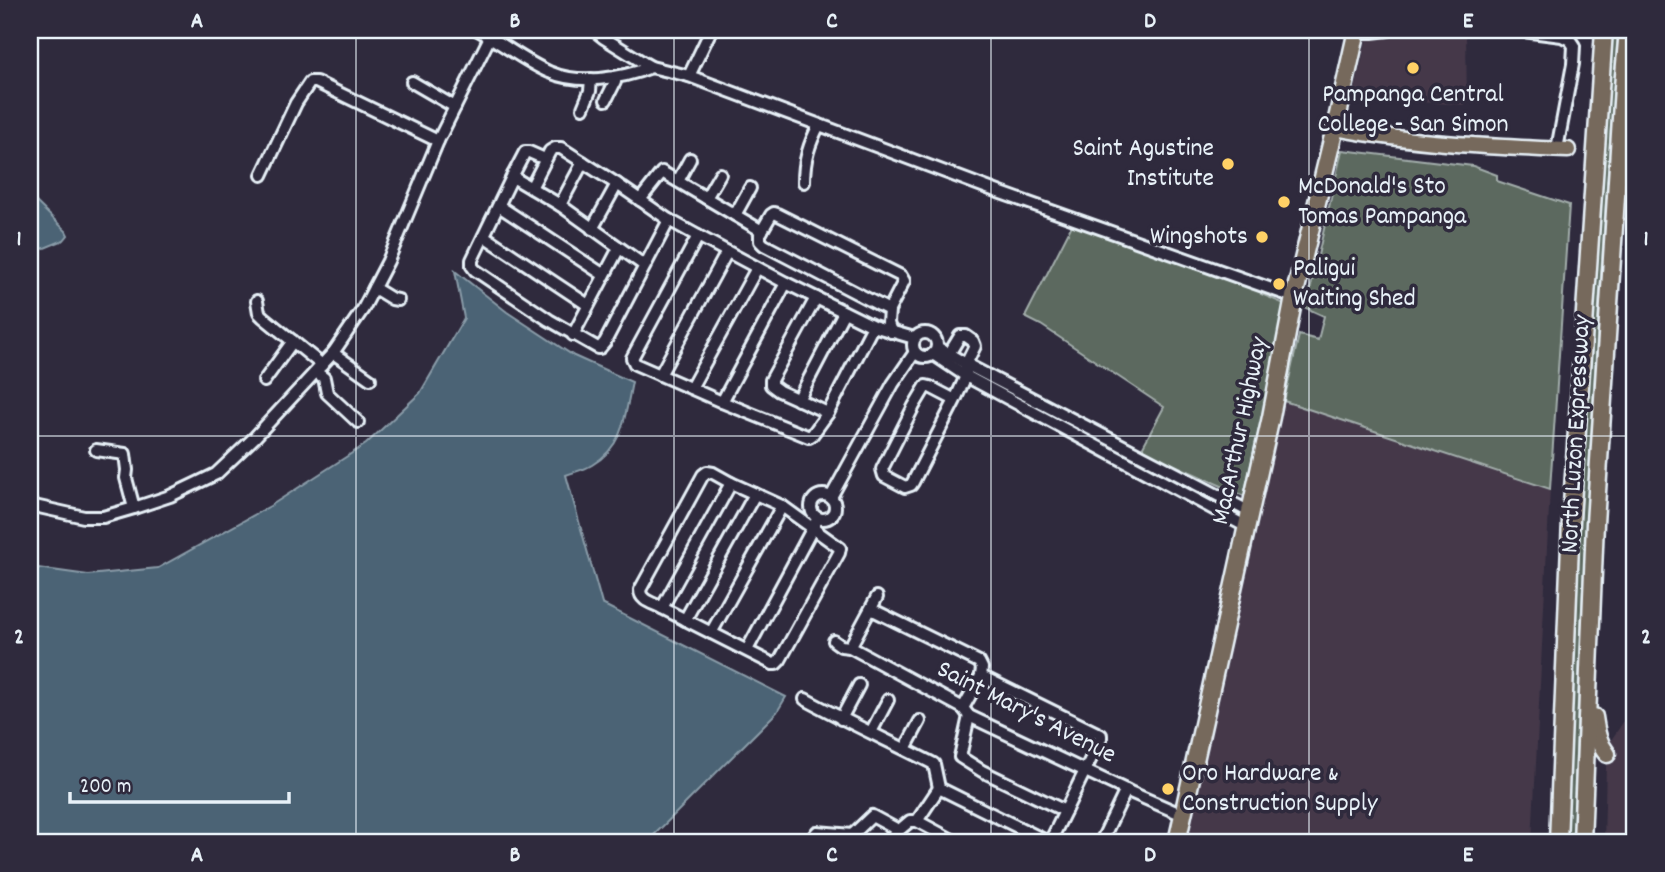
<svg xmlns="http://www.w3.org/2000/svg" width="1665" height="872" font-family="Dekko,sans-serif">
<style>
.built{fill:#44394a}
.green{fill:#5c695e;stroke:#a2adab;stroke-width:2}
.water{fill:#4b6474;stroke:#8a9ca9;stroke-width:2}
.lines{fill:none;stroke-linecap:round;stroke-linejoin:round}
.minor-casing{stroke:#e8f1f8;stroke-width:16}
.major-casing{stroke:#e8f1f8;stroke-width:19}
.highway-casing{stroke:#e8f1f8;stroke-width:21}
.minor{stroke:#2f2a3d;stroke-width:10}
.major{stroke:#76695c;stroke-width:14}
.highway{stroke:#76695c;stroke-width:16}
.grid{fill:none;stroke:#e8f1f8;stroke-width:2;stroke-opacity:0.55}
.poi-dot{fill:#ffd166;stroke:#2f2a3d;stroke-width:2.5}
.labels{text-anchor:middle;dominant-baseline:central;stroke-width:7;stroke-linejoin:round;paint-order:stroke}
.poi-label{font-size:26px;fill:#e8f1f8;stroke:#2f2a3d;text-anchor:start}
.street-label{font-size:26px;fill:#e8f1f8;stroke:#2f2a3d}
.neatline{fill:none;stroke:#e8f1f8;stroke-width:2.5}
.grid-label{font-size:23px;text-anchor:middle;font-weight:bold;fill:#e8f1f8}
</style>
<rect width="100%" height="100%" fill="#2f2a3d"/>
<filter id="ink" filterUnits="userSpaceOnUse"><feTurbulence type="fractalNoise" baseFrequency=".0143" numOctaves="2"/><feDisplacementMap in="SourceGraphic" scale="14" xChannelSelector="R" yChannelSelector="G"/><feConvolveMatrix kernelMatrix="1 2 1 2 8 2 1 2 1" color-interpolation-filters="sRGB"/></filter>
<g filter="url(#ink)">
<g class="built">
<path d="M1398,30H1433L1466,34L1467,105L1353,98L1367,37Z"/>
<path d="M1284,401L1550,489L1532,842H1185Z"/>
<path d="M1635,709V842H1604L1606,767L1609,743L1624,721Z"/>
</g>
<g class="green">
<path d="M1612,30H1618C1598,300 1581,571 1573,842H1566L1571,719L1584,441Z"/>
<path d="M1342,150L1473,166L1497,175V181L1569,205L1550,489L1284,401L1299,335L1318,340L1324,316L1306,308Z"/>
<path d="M1073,223L1263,289L1261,294L1287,305L1244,496L1141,450L1164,407L1041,325L1025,317Z"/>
</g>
<g class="water">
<path d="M30,196L66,231L68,235L64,240L30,254Z"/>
<path d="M455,271L507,312L574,356L632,382C625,416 624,446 592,465C584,470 574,472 566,475L602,604L786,697L777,712L647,842H30V567L88,575L158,568L270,506L366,444L420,393L464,318Z"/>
</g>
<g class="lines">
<g class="minor-casing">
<g id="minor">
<path d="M478,30C502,43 524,61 549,72C579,85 621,79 651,67"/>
<path d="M594,30L604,38L644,63L651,67L689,76L1001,193L1294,297"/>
<path d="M1515,30L1562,36L1570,40L1574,46L1573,64L1557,149"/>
<path d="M1356,32H1372L1388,30"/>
<path d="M689,76L711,30"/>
<path d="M412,82L455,107"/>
<path d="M606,100L615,82V77"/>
<path d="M583,108L590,91L591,79"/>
<path d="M262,175L296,103L310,82H316L438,141"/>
<path d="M513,175L525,152H529L545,159"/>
<path d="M678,181L690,159"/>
<path d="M804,182C804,160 809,144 819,125"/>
<path d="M531,188L550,151L555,148H561L617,184L669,220"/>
<path d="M706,198L720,174"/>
<path d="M640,200L662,172L762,231"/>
<path d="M560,205L583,162"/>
<path d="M499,206L604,275"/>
<path d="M735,215L750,188"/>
<path d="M592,229L617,184"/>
<path d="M484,236L588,305"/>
<path d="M645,266L560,205L516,179L513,175L472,260V266L475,270L549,320L598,348H600L605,342L669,220L698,236"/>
<path d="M374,288L392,299L398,300"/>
<path d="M816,298L771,380V385L779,391L828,413"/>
<path d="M257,301L259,313L263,317L322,365"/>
<path d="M889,310L904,281L901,276L777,214L774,213L771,215L760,234V241L764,245L889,310L888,323L891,332"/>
<path d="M873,326L828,413L812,435L809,437L722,402L635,364L632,358L698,236L786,283L873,326L914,338"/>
<circle cx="925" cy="345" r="12"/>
<path d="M573,335L619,248"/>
<path d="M937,347L966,364L1250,512"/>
<path d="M333,353L370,379"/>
<path d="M933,354L966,376L1247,527"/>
<path d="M949,354L960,336H966L973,341L975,346L966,364V376L955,400L913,482L911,485L905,487L884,476L882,469L914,406L926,386L930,387L955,400"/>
<path d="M316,372L324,378L327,393L358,422"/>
<path d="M660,375L727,252"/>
<path d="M264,381L293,341"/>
<path d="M691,388L757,268"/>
<path d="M798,400L844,312"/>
<path d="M722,402L786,283"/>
<path d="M96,450L125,454L127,470L126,478L134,508"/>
<path d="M731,483L782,506L840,548L839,553L780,660L776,664H773L662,608Z"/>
<circle cx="823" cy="507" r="12"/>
<path d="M831,497L893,384L915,352"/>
<path d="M30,505L84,517H103L134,508L170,496L216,474L255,437L333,353L363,309L388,261L438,141L490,37"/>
<path d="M662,608C653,603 640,601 640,590L703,475L707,472L713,473L731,483"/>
<path d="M871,609L979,662L982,668L981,676L1101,735V738L1050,842"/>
<path d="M685,620L755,494"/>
<path d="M711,633L782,506"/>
<path d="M834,641L841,646L850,647L963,708L969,716L1130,792L1183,815"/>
<path d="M850,647L877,597"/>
<path d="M747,650L818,518"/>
<path d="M805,699C847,722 891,742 934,764L939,788L1048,842"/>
<path d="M963,708L981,676"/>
<path d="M969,716L960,757L982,771L1065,811"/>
<path d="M841,719L859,685"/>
<path d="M871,732L888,700"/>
<path d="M905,749L920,721"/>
<path d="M917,821L956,842"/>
<path d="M815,842L814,836L817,832L852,835L872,816L898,830"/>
<path d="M885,842L910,821H917L939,788"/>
<path d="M1101,842L1126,790"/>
</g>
</g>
<g class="major-casing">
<path id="major" d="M1335,128C1411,143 1491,147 1568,150"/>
</g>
<g class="highway-casing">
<g id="highway">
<path d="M1594,717C1596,731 1598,743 1607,754"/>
<path d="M1177,842L1271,417L1294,297L1335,128L1357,30"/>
<path d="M1558,842L1571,519L1604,30"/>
<path d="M1582,842L1595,523L1623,87L1628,30"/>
</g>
</g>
<use href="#minor" class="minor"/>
<use href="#major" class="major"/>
<use href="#highway" class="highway"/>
</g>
</g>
<path class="grid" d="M356,30V842M674,30V842M991,30V842M1309,30V842M30,436H1635"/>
<g class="poi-dot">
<circle cx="1413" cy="68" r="7"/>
<circle cx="1228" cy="164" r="7"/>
<circle cx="1284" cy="202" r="7"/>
<circle cx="1262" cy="237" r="7"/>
<circle cx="1279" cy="284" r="7"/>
<circle cx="1168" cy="789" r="7"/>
</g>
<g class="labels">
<g class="poi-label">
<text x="1413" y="95" text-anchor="middle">Pampanga Central<tspan x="1413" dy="30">College - San Simon</tspan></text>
<text x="1214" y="149" text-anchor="end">Saint Agustine<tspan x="1214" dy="30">Institute</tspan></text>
<text x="1298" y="187">McDonald's Sto<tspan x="1298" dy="30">Tomas Pampanga</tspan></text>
<text x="1248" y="237" text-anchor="end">Wingshots</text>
<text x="1293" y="269">Paligui<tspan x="1293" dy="30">Waiting Shed</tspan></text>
<text x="1182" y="774">Oro Hardware &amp;<tspan x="1182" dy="30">Construction Supply</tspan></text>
</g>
<g class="street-label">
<text transform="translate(1241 431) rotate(-78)">MacArthur Highway</text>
<text transform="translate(1577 434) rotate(-87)">North Luzon Expressway</text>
<text transform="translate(1026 713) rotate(27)">Saint Mary's Avenue</text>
</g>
</g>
<rect width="1665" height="872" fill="none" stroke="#2f2a3d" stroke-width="77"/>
<path d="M70 792v10h219v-10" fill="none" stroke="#e8f1f8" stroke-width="3.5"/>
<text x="80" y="792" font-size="21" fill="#e8f1f8" stroke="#2f2a3d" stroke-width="5" paint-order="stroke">200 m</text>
<rect x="38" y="38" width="1588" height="796" class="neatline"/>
<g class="grid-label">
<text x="197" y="27">A</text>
<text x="515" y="27">B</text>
<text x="832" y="27">C</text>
<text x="1150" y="27">D</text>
<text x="1468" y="27">E</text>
<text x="19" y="245">1</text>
<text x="1646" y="245">1</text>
<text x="19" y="643">2</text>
<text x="1646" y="643">2</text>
<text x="197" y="861">A</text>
<text x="515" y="861">B</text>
<text x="832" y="861">C</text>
<text x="1150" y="861">D</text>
<text x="1468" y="861">E</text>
</g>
</svg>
